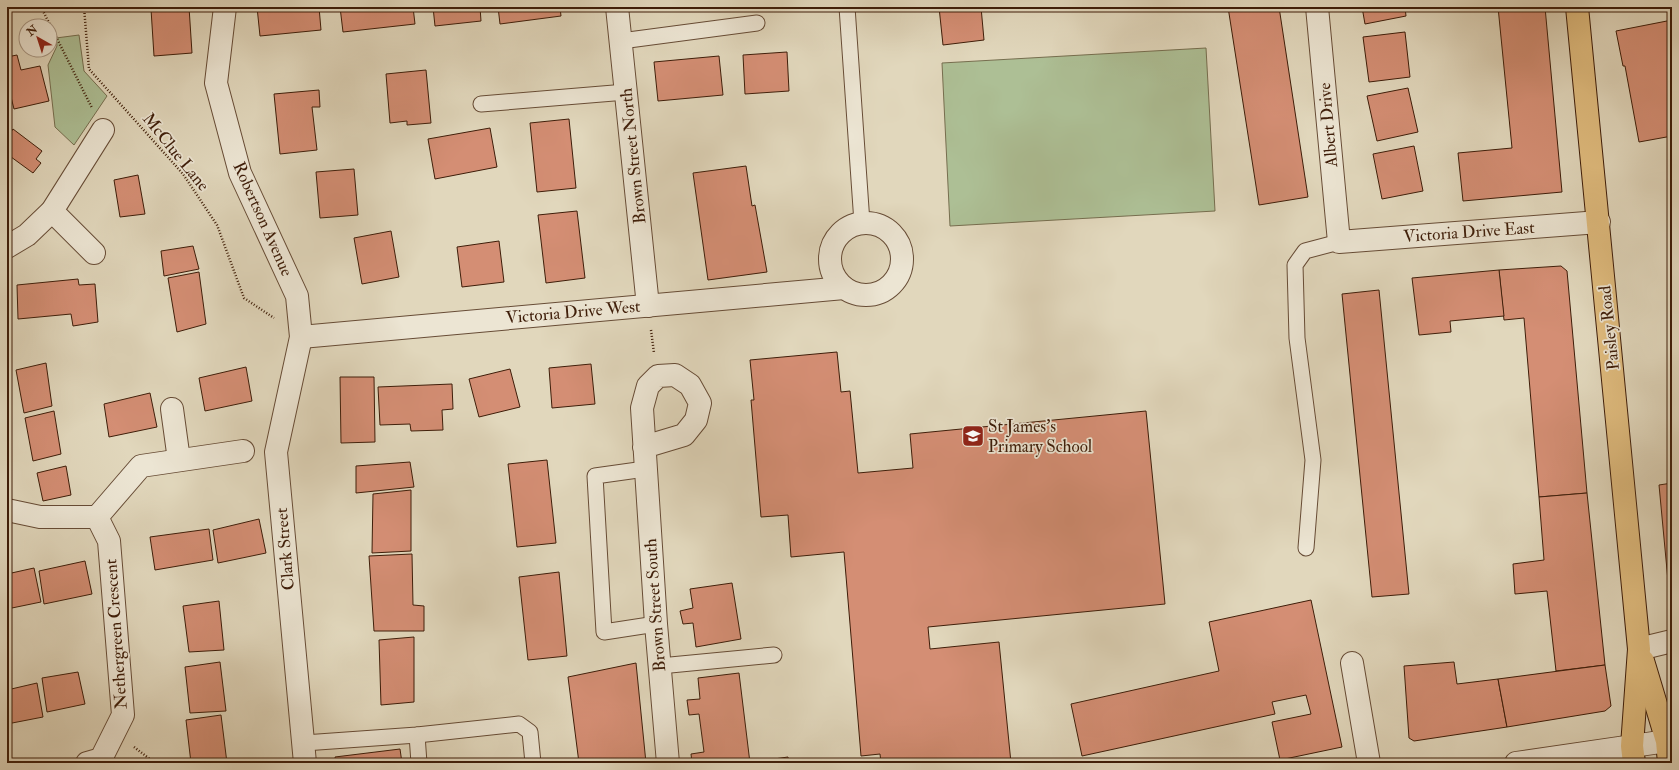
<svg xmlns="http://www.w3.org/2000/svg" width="1679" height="770" font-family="'IM FELL Double Pica',serif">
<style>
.green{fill:#adbf95;stroke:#766e4f}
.building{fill:#d48e74;stroke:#3e1d09}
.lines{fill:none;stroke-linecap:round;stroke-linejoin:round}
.service-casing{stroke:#674c36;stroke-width:17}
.minor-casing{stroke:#674c36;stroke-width:24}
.tertiary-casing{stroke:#674c36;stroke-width:24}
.primary-casing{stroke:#3e1d09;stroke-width:24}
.path{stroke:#3e1d09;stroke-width:2.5;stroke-dasharray:1 2;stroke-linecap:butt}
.service{stroke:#ece5d3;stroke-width:15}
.minor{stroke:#ece5d3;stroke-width:22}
.tertiary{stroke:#ece5d3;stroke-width:22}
.primary{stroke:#e0bc7e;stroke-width:22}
.labels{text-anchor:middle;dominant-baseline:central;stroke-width:3.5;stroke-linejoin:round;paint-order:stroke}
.street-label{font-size:17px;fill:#3e1d09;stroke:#ece5d3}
.poi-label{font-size:17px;fill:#3e1d09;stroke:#ece5d3;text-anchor:start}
</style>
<rect width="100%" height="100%" fill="#e1d7bc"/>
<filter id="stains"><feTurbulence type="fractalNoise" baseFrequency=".005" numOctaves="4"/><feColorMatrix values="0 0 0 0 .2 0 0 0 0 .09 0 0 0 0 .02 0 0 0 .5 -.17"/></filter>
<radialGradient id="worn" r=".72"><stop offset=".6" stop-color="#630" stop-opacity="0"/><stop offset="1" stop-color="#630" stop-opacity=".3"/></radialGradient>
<g class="green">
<path d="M79,35L84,71L107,96L74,145L55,127L48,65L57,46L56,38Z"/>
<path d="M1206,48L1215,211L950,226L942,63Z"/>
</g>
<g class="building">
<path d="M189,7L192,53L154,56L151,9Z"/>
<path d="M257,7H319L321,30L260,36Z"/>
<path d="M340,7H413L415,24L343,32Z"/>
<path d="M433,7H480L481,21L435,26Z"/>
<path d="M498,7H560L561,16L500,24Z"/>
<path d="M939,7H981L984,40L943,45Z"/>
<path d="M1228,7H1279L1308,197L1259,205Z"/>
<path d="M1362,7H1405L1406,16L1365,24Z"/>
<path d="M1498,7H1545L1562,192L1463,201L1458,153L1512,148Z"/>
<path d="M1672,20V136L1639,142L1625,66H1623L1616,31Z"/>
<path d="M1405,32L1410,77L1369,82L1363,37Z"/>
<path d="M787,52L789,91L745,94L743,55Z"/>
<path d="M17,55L21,70L40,66L49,101L14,109L7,81V57Z"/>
<path d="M719,56L723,95L658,101L654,62Z"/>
<path d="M426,70L431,123L407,125V121L390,123L386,74Z"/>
<path d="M1408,88L1418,132L1377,141L1367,96Z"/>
<path d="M319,90L320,107H312L317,150L280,154L274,94Z"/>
<path d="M569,119L576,188L537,192L530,123Z"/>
<path d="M490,128L497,167L435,179L428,139Z"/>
<path d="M13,129L42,151L36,159L41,163L33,173L7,154V138Z"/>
<path d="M1414,146L1423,191L1382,199L1373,154Z"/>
<path d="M746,166L752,206L755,205L767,272L708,280L693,173Z"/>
<path d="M354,169L358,215L320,218L316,172Z"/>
<path d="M138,175L145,214L120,217L114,180Z"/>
<path d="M577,211L585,278L546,283L538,215Z"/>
<path d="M391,231L399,277L362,284L354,238Z"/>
<path d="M499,241L504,282L462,287L457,247Z"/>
<path d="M193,246L199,269L164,276L161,251Z"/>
<path d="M1561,266L1567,271L1587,493L1539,497L1524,318L1504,320L1499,270Z"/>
<path d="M1499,270L1504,316L1450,321L1451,332L1419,335L1412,278Z"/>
<path d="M199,272L206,324L177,332L168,278Z"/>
<path d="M78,279L79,285L95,284L98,322L73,326L71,314L18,319L17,285Z"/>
<path d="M1379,290L1409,594L1372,597L1342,294Z"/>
<path d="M837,352L841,392L850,391L858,473L913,468L910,434L1146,411L1165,604L928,627L930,649L999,642L1011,763H881L880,754L861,756L844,552L791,557L788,515L761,517L751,400H754L750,360Z"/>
<path d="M46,363L52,406L24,413L16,370Z"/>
<path d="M591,364L595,404L552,408L549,368Z"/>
<path d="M246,367L252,401L205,411L199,378Z"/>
<path d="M510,369L520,407L479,417L469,379Z"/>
<path d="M340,377H374L375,442L341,443Z"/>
<path d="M452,384L453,409L442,410L443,430L411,431L410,424L380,425L378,387Z"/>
<path d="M150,393L157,427L109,437L104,404Z"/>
<path d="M54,411L61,454L33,461L25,418Z"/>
<path d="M547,460L556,543L517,547L508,464Z"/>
<path d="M410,462L414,487L356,493V466Z"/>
<path d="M66,466L71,495L43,501L37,473Z"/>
<path d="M1672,483V603L1670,602L1659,485Z"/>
<path d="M411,490V551L372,553L373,494Z"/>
<path d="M1587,493L1605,665L1556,671L1547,591L1515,594L1513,564L1544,560L1539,497Z"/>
<path d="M259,519L266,553L218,563L213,530Z"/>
<path d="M209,529L213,560L155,570L150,537Z"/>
<path d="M412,554L413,605L424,606V631H374L369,556Z"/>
<path d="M85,561L92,594L44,604L39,571Z"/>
<path d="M34,568L41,602L7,609V574Z"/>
<path d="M559,572L567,656L528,660L519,577Z"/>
<path d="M732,583L741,639L696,647L693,623L683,624L680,611L693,608L690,589Z"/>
<path d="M1311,600L1342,747L1280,760L1272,722L1311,714L1306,695L1272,702L1275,714L1082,756L1071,704L1219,671L1209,622Z"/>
<path d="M219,601L224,650L189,652L183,606Z"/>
<path d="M414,637V702L381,705L379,640Z"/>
<path d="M220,662L226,711L190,713L185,667Z"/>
<path d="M1454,662L1457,684L1498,679L1507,727L1414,741L1409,738L1404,666Z"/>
<path d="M636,663L646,763H579L568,677Z"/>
<path d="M1605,665L1611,706L1605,711L1507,727L1498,679Z"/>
<path d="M78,672L85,704L47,712L42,678Z"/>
<path d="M739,673L750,763H692L691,754L704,752L699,714L689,715L687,700L700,699L698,678Z"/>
<path d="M37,683L43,717L7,724V690Z"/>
<path d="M221,715L227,763H191L186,720Z"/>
<path d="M400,749L402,763H336L335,757Z"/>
<path d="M788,757L789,763H774V759Z"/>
</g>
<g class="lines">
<g class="service-casing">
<g id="service">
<path d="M847,7L862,223"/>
<path d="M621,41L757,23"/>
<path d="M481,104L626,92"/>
<path d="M645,469L595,476L604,632L656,624"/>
<path d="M1306,548L1313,460L1297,338L1295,265L1305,251L1339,242"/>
<path d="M660,666L774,655"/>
<path d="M417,735L419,763"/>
<path d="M304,743L417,735L519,724L530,732L533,763"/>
</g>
</g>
<g class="minor-casing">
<g id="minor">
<path d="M225,7L216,83L240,173L297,296L301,337L276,452L305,763"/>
<path d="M617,7L648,306"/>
<path d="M1317,7L1339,242L1599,222"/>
<path d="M52,211L94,253"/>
<circle cx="866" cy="259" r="36"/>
<path d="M7,247L27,235L52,211L103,130"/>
<path d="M301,337L844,288"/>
<path d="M172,409L179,460"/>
<path d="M644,447L684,435L696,420L700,403L690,385L675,375L658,376L648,386L642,408L656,624L668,763"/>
<path d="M7,510L40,517H97L109,541L123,715L101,759L87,763"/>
<path d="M97,517L141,466L243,451"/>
<path d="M1352,663L1369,763"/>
</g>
</g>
<g class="tertiary-casing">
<g id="tertiary">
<path d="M1639,649L1672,641"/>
<path d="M1516,763L1667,741"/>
</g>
</g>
<g class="primary-casing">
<g id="primary">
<path d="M1577,7L1639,649L1632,746L1634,763"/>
<path d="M1643,661L1667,741L1669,763"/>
</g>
</g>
<g class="path">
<path d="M41,7L92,108"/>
<path d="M84,7L89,69L183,174L217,225L244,298L274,318"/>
<path d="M651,330L654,353"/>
<path d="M134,747L155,763"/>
</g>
<use href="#service" class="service"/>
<use href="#minor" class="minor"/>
<use href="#tertiary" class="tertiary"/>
<use href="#primary" class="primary"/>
</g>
<defs>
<g id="school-square" transform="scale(1.15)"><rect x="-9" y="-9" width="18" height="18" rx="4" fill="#8f2418" stroke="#ece5d3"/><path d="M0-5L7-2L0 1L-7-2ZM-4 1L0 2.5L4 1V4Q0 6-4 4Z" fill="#fff"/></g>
</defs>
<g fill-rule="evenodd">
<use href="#school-square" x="973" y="436"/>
</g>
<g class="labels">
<g class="street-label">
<text transform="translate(1328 125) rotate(-95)">Albert Drive</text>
<text transform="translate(176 152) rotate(51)">McClue Lane</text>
<text transform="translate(633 156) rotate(-96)">Brown Street North</text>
<text transform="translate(263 219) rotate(66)">Robertson Avenue</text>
<text transform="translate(1469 232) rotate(-4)">Victoria Drive East</text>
<text transform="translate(573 312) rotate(-5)">Victoria Drive West</text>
<text transform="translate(1609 328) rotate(-96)">Paisley Road</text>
<text transform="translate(285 549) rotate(-95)">Clark Street</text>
<text transform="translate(655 605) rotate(-94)">Brown Street South</text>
<text transform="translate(116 634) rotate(-94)">Nethergreen Crescent</text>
</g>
<g class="poi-label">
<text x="988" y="426">St James's<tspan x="988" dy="20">Primary School</tspan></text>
</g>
</g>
<rect width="1679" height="770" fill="none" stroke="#e1d7bc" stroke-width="24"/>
<rect x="8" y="8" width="1663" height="754" fill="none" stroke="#3e1d09" stroke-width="2"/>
<rect x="12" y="12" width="1655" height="746" fill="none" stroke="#3e1d09"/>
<g transform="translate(38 38) rotate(321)"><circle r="19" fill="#ece5d3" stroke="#a69582"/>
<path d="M0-3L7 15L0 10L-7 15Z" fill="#8f2418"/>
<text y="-6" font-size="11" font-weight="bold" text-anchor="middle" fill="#3e1d09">N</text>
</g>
<rect width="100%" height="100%" filter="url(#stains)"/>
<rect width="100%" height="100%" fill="url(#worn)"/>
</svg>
